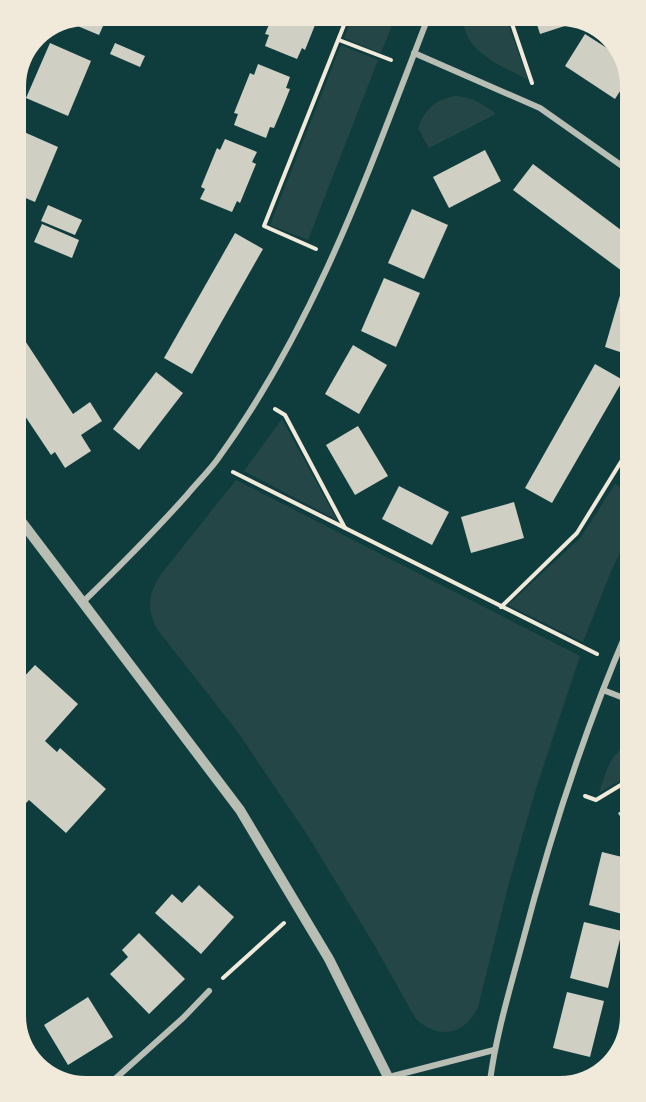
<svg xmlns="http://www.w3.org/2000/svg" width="646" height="1102" font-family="Inter,sans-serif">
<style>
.green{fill:#244646}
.building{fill:#cfcfc3}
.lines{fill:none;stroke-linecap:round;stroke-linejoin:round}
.path{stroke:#f1e9da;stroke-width:4}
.minor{stroke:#b8beb3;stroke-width:6}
.tertiary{stroke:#b8beb3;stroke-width:10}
</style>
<rect width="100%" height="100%" fill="#0f3d3e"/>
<g class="green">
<path d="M353,15H396L381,53L344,38Z"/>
<path d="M463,15H505L528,80C501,65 462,52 463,15Z"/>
<path d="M341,45L378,60L308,240L270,225Z"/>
<path d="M455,96C472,97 482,103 496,114L429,148L418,128C425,109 435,100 455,96Z"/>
<path d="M282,419L337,520L244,471Z"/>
<path d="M236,480L580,656L534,795L509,883L478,1007C465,1035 439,1040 416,1019L372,941L308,836L237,731L157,629C146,607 148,594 162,573Z"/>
<path d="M615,484L627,491V539L612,569L583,642L508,605L581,537Z"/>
<path d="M629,745V775L599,793C605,775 609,753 629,745Z"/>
</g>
<g class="building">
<path d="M85,15H108L99,35L68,22Z"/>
<path d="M273,15H319L305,50L302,48L297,59L265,46L269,35L265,34Z"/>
<path d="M534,15H566L572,17L574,23L540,34Z"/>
<path d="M585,34L624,59V85L615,99L565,66Z"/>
<path d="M50,43L91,61L68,116L26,98Z"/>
<path d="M115,43L145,56L140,67L110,54Z"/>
<path d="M258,64L290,77L286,88L290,89L282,109L274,128L270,127L266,138L234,125L238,114L234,113L250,73L254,75Z"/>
<path d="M15,128L58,147L35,202L16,194Z"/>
<path d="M225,139L257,152L252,162L256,164L240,203L237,201L232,212L200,199L205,189L201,187L217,148L220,150Z"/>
<path d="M485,150L501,181L449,208L433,177Z"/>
<path d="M533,164L625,233L626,274L513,190Z"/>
<path d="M48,205L82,220L75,235L41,221Z"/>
<path d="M412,209L448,225L424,279L388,263Z"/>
<path d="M42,224L79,240L72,258L34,242Z"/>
<path d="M16,232L23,235L16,250Z"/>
<path d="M235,233L263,249L192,374L164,358Z"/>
<path d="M384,278L420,293L396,347L361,331Z"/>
<path d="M621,292L626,293V354L605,347Z"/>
<path d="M20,333L73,414L90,402L102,421L81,435L91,451L65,468L55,452L51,455L17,404V335Z"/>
<path d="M353,345L387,365L359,414L325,394Z"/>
<path d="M595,364L623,380L552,503L525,488Z"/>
<path d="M156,372L183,393L139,450L113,429Z"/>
<path d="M358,426L388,476L355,495L326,445Z"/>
<path d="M399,486L449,512L432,545L382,519Z"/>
<path d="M514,502L524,538L471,553L461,517Z"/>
<path d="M35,665L78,704L45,741L57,752L60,748L106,789L66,833L29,800L20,809L19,682Z"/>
<path d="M629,806L630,819V833L618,813Z"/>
<path d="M602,852L630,859V900L626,915L589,905Z"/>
<path d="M199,885L234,917L201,954L155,913L172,894L182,903Z"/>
<path d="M584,922L622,931L608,988L570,978Z"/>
<path d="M139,933L185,979L149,1014L110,974L128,957L122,950Z"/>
<path d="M567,992L604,1001L590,1057L553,1048Z"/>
<path d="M88,997L113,1037L68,1065L44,1025Z"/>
<path d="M586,1073L587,1080H555V1079Z"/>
</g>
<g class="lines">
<g class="path">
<path d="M509,15L532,83"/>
<path d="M339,40L391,60"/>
<path d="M316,249L264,226L348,15"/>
<path d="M275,409L285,415L345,528"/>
<path d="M233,472L597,654"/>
<path d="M501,607L577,533L627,452"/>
<path d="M585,796L596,800L629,780"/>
<path d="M223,978L284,923"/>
</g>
<g class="minor">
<path d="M414,53L540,108L625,168"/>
<path d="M83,602C119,567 154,532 187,495C197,483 208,472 217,460C316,324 369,170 429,15"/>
<path d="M603,690L629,700"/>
<path d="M389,1077L494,1050"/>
<path d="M490,1081C496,1035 510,989 522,944C550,837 584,730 628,629"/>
<path d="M106,1087L183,1018L209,991"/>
</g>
<path class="tertiary" d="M18,517L240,810L329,959L391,1083"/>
</g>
<path d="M0 0H646V1102H0ZM86 26H560A60 60 0 0 1 620 86V1016A60 60 0 0 1 560 1076H86A60 60 0 0 1 26 1016V86A60 60 0 0 1 86 26Z" fill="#f1e9da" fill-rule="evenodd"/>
</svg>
